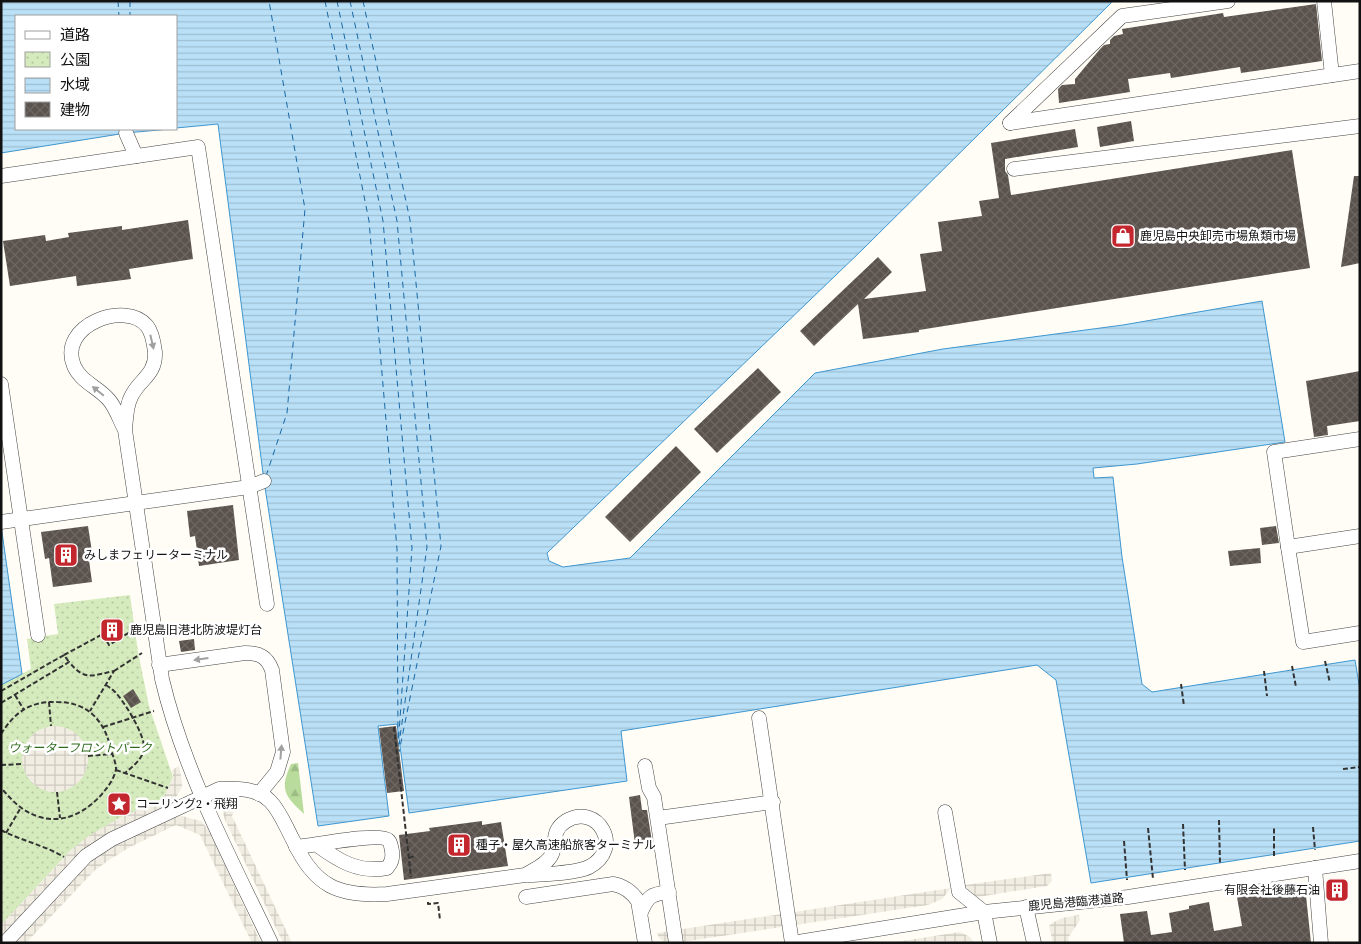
<svg xmlns="http://www.w3.org/2000/svg" width="1361" height="944" font-family="'Source Serif 4','Noto Sans JP',serif">
<style>
.forest{fill:url(#forest-firs)}
.park{fill:url(#park-dots)}
.plaza{fill:url(#plaza-grid)}
.water{fill:url(#water-rules);stroke:#3f96cf}
.lines{fill:none;stroke-linecap:round;stroke-linejoin:round}
.ferry{stroke:#1768a6;stroke-width:1;stroke-dasharray:6 5;stroke-linecap:butt}
.building{fill:url(#building-cross-hatch)}
.minor-casing{stroke:#444;stroke-width:15}
.path{stroke:#333;stroke-width:2;stroke-dasharray:5 2.5;stroke-linecap:butt}
.minor{stroke:#fff;stroke-width:14}
.oneway{fill:#a0a0a0}
.labels{text-anchor:middle;dominant-baseline:central;stroke-width:5;stroke-linejoin:round;paint-order:stroke}
.poi-label{font-size:12px;fill:#111;stroke:#fff;text-anchor:start}
.park-label{font-size:12px;font-style:italic;fill:#2f6b1f;stroke:#fff}
.street-label{font-size:12px;fill:#111;stroke:#fff}
</style>
<defs>
<pattern id="forest-firs" width="22" height="20" patternUnits="userSpaceOnUse" patternTransform="scale(1.25)"><rect width="22" height="20" fill="#b9dc9c"/><path d="M5 1l3.5 6h-7zM16 11l3.5 6h-7z" fill="#9ebc85"/></pattern>
<pattern id="park-dots" width="8" height="8" patternUnits="userSpaceOnUse" patternTransform="scale(1.25)"><rect width="8" height="8" fill="#d5ebbd"/><path d="M2 2h.1M6 6h.1" fill="none" stroke="#b6c8a1" stroke-width="1.8" stroke-linecap="round"/></pattern>
<pattern id="plaza-grid" width="8" height="8" patternUnits="userSpaceOnUse" patternTransform="scale(1.25)"><rect width="8" height="8" fill="#f1ede2"/><path d="M0 4h8M4 0v8" fill="none" stroke="#cecac1"/></pattern>
<pattern id="water-rules" width="6" height="5" patternUnits="userSpaceOnUse" patternTransform="scale(1.25)"><rect width="6" height="5" fill="#b9e0f7"/><path d="M0 2.5h6" fill="none" stroke="#9ebfd3"/></pattern>
<pattern id="building-cross-hatch" width="8" height="8" patternUnits="userSpaceOnUse" patternTransform="scale(1.25)"><rect width="8" height="8" fill="#5a524d"/><path d="M0 0l8 8M0 8l8-8" fill="none" stroke="#6d6662"/></pattern>
</defs>
<rect width="100%" height="100%" fill="#fffdf5"/>
<path class="forest" d="M298,763L304,814C285,796 279,790 291,764Z"/>
<path class="park" d="M130,595L138,652L149,706L173,777L163,799L119,818L71,850L1,925V685L31,669L27,639L58,634L54,604Z"/>
<g class="plaza">
<circle cx="55" cy="759" r="33"/>
<path d="M179,766L182,781V787L174,801L85,850L68,864L1,937V925L71,850L87,837L119,818L163,799L173,777L172,770Z"/>
<path d="M240,798L232,816L292,943H283L225,820L223,813L227,802L231,799Z"/>
<path d="M182,816L201,821L208,829L261,943H252L200,835L176,825L130,847L109,860L94,871L26,943H15L80,870L96,858L110,848L128,839L175,817Z"/>
<path d="M1051,873L1052,881L1047,886L978,897L975,896L968,890L965,885Z"/>
<path d="M951,888L942,899L928,905L675,943L663,941L659,938L657,933Z"/>
<path d="M1079,915L1080,920L1068,938L1069,943H1053L1049,926L1052,923L1062,918Z"/>
<path d="M960,932L970,937L974,943L939,941L889,943Z"/>
</g>
<g class="water">
<path d="M1,1H1113L862,250L547,553L549,561L563,567L630,558L815,373L943,349L1123,325L1262,301L1285,442L1137,464L1093,468L1094,478L1113,477L1122,557L1142,684L1152,692L1355,660L1360,690V841L1091,883L1056,680L1037,665L621,731L627,781L409,813L397,724L378,726L389,816L318,826L264,481L218,124L176,128V16H16V129H170L126,133L1,153Z"/>
<path d="M1,525L22,674L1,685Z"/>
</g>
<g class="lines">
<g class="ferry">
<path d="M118,1L119,16"/>
<path d="M130,1V16"/>
<path d="M325,1L369,221L397,549L398,739"/>
<path d="M337,1L383,221L412,548L398,747"/>
<path d="M350,1L397,221L427,547L399,744"/>
<path d="M363,1L410,220L441,546L399,752"/>
<path d="M266,476L287,413L305,209L269,1"/>
</g>
</g>
<g class="building">
<path d="M1316,4L1322,61L1241,73L1240,67L1171,78L1170,73L1128,79L1130,92L1059,103L1058,89L1062,85L1075,84V79L1100,49L1104,45L1110,44V40L1114,36L1123,34L1122,29L1223,13L1224,17Z"/>
<path d="M1131,121L1134,141L1100,147L1097,127Z"/>
<path d="M1075,129L1078,147L1005,159V171L1008,175L1011,195L1292,150L1310,268L919,330V332L863,339L858,304L814,346L800,331L878,257L892,272L864,299L926,291L920,254L942,251L938,222L982,216L979,201L999,198L991,143Z"/>
<path d="M1354,176H1360V263L1341,267Z"/>
<path d="M188,220L193,259L129,269L131,279L77,286L76,276L10,286L3,241L45,235L46,241L69,237L68,233L122,226V230Z"/>
<path d="M758,368L781,392L717,453L694,429Z"/>
<path d="M1360,371V421L1327,426L1328,435L1314,437L1306,381Z"/>
<path d="M676,446L701,472L630,542L605,517Z"/>
<path d="M233,505L239,560L199,566L195,536L190,537L187,511Z"/>
<path d="M88,526L92,552L88,553L92,582L53,587L49,558L45,559L41,532Z"/>
<path d="M1276,526L1279,543L1262,545L1260,528Z"/>
<path d="M1260,548L1261,563L1230,566L1228,551Z"/>
<path d="M194,639L195,650L181,652L179,641Z"/>
<path d="M133,689L141,702L131,708L123,696Z"/>
<path d="M396,726L404,791L387,793L379,728Z"/>
<path d="M640,795L642,810H647L652,842L635,844L629,797Z"/>
<path d="M482,821V825L501,822L508,866L404,880L399,835L430,831L429,828Z"/>
<path d="M1345,879L1347,897L1329,900L1327,882Z"/>
<path d="M1305,886L1311,943H1124L1120,914L1147,911L1151,935L1172,932L1169,913L1189,909V906L1209,902L1214,931L1242,926L1237,897Z"/>
</g>
<g class="lines">
<g class="minor-casing">
<g id="minor">
<path d="M1324,1L1332,75"/>
<path d="M1010,123L1360,71"/>
<path d="M1010,123L1122,16L1228,1"/>
<path d="M126,133L136,156"/>
<path d="M1014,169L1360,126"/>
<path d="M1,176L198,147L267,604"/>
<path d="M1,384L38,635"/>
<path d="M125,430C120,421 116,408 109,400C98,387 81,382 74,366C57,325 126,300 147,326C152,332 154,344 155,352C156,376 139,379 131,397C126,406 126,420 125,430L162,679C184,772 230,857 271,943"/>
<path d="M1,522L249,487L264,481"/>
<path d="M1360,536L1288,547L1303,642L1360,633"/>
<path d="M1288,547L1274,452L1360,439"/>
<path d="M159,665L245,653C260,653 267,657 272,670L283,752L277,772L259,794"/>
<path d="M759,718L792,943"/>
<path d="M645,766L649,788L654,797L676,943"/>
<path d="M945,812L959,892L984,912"/>
<path d="M658,818L773,802"/>
<path d="M296,847C311,846 379,832 388,840C391,842 391,847 392,851C393,858 392,862 387,868C358,873 339,861 317,845"/>
<path d="M1315,868L1321,943"/>
<path d="M526,897L613,884C624,886 632,892 638,901L645,943"/>
<path d="M1026,907L1034,943"/>
<path d="M641,912C648,896 651,894 669,892"/>
<path d="M984,912L990,943"/>
<path d="M5,943L86,856L112,839L219,789C236,788 257,788 270,801C280,811 286,827 293,840C314,886 338,897 387,894L525,875C533,870 548,864 552,854C557,841 551,831 566,821C597,802 625,848 589,867C577,873 539,875 525,875"/>
<path d="M792,943L984,912L1128,897L1360,861"/>
</g>
</g>
<g class="path">
<path d="M64,655L103,634L109,645L138,627"/>
<path d="M1325,661L1330,683"/>
<path d="M1292,666L1296,687"/>
<path d="M114,671L142,653"/>
<path d="M1264,671L1267,696"/>
<path d="M1181,684L1184,706"/>
<path d="M106,685C109,687 112,689 115,692C124,701 145,735 144,748C143,759 133,766 125,773"/>
<path d="M1,691L64,655L69,662"/>
<path d="M15,695L24,710"/>
<path d="M49,702L51,726"/>
<path d="M1,703L69,662C85,681 91,676 114,671L90,711"/>
<path d="M103,727L154,711"/>
<path d="M394,727L411,877"/>
<path d="M1,734C15,712 30,701 57,702C88,702 105,721 111,750C113,756 116,763 116,769C115,776 110,784 106,789C91,809 66,825 40,817C22,812 13,801 1,788"/>
<path d="M88,756L112,754"/>
<path d="M1,765L22,764"/>
<path d="M1343,769L1360,767"/>
<path d="M116,770L168,788"/>
<path d="M57,792L60,818"/>
<path d="M1219,820L1220,865"/>
<path d="M1183,824L1185,870"/>
<path d="M1313,827L1315,850"/>
<path d="M1148,828L1153,879"/>
<path d="M1,830C22,841 44,845 64,857"/>
<path d="M6,833L20,809"/>
<path d="M1124,841L1127,880"/>
<path d="M1274,856V827"/>
<path d="M409,858L415,856"/>
<path d="M428,902V904L438,903L440,920"/>
<path d="M510,942V943"/>
</g>
<use href="#minor" class="minor"/>
</g>
<defs><path id="oneway-solid" d="M-6-.8H1V-3.2L6.5 0L1 3.2V.8H-6Z" transform="scale(1.25)"/></defs>
<g class="oneway">
<use href="#oneway-solid" transform="translate(152 342) rotate(77)"/>
<use href="#oneway-solid" transform="translate(98 391) rotate(-141)"/>
<use href="#oneway-solid" transform="translate(201 659) rotate(172)"/>
<use href="#oneway-solid" transform="translate(281 752) rotate(-85)"/>
</g>
<defs>
<g id="shop-square" transform="scale(1.25)"><rect x="-9" y="-9" width="18" height="18" rx="4" fill="#c4262e" stroke="#fff"/><path d="M-5-2.5h2.3a2.7 3.5 0 0 1 5.4 0H5L5.5 6h-11ZM-1.5-2.5h3a1.5 2.3 0 0 0-3 0Z" fill="#fff"/></g>
<g id="building-square" transform="scale(1.25)"><rect x="-9" y="-9" width="18" height="18" rx="4" fill="#c4262e" stroke="#fff"/><path d="M-4-6H4V6H1V3H-1V6H-4ZM-2.5-4.3h1.7v1.8h-1.7ZM.8-4.3h1.7v1.8H.8ZM-2.5-1h1.7V.8h-1.7ZM.8-1h1.7V.8H.8Z" fill="#fff"/></g>
<g id="sight-square" transform="scale(1.25)"><rect x="-9" y="-9" width="18" height="18" rx="4" fill="#c4262e" stroke="#fff"/><path d="M0-6L1.8-2.2L6-1.7L2.9 1.2L3.7 5.4L0 3.3L-3.7 5.4L-2.9 1.2L-6-1.7L-1.8-2.2Z" fill="#fff"/></g>
</defs>
<g fill-rule="evenodd">
<use href="#shop-square" x="1123" y="236"/>
<use href="#building-square" x="66" y="555"/>
<use href="#building-square" x="112" y="630"/>
<use href="#sight-square" x="119" y="804"/>
<use href="#building-square" x="459" y="845"/>
<use href="#building-square" x="1337" y="890"/>
</g>
<g class="labels">
<g class="poi-label">
<text x="1140" y="236">鹿児島中央卸売市場魚類市場</text>
<text x="84" y="555">みしまフェリーターミナル</text>
<text x="130" y="630">鹿児島旧港北防波堤灯台</text>
<text x="136" y="804">コーリング2・飛翔</text>
<text x="476" y="845">種子・屋久高速船旅客ターミナル</text>
<text x="1320" y="890" text-anchor="end">有限会社後藤石油</text>
</g>
<g class="park-label">
<text x="80" y="748">ウォーターフロントパーク</text>
</g>
<g class="street-label">
<text transform="translate(1076 902) rotate(-5)">鹿児島港臨港道路</text>
</g>
</g>
<rect width="1361" height="944" fill="none" stroke="#111111" stroke-width="5"/>
<rect x="15" y="15" width="162" height="115" fill="#ffffff" stroke="#a0a0a0"/>
<rect x="25" y="31" width="25" height="8" fill="#ffffff" stroke="#a0a0a0"/>
<text x="60" y="40" font-size="15" fill="#111111">道路</text>
<rect x="25" y="52" width="25" height="15" fill="url(#park-dots)" stroke="#a0a0a0"/>
<text x="60" y="65" font-size="15" fill="#111111">公園</text>
<rect x="25" y="78" width="25" height="15" fill="url(#water-rules)" stroke="#a0a0a0"/>
<text x="60" y="90" font-size="15" fill="#111111">水域</text>
<rect x="25" y="102" width="25" height="15" fill="url(#building-cross-hatch)" stroke="#a0a0a0"/>
<text x="60" y="115" font-size="15" fill="#111111">建物</text>
</svg>
